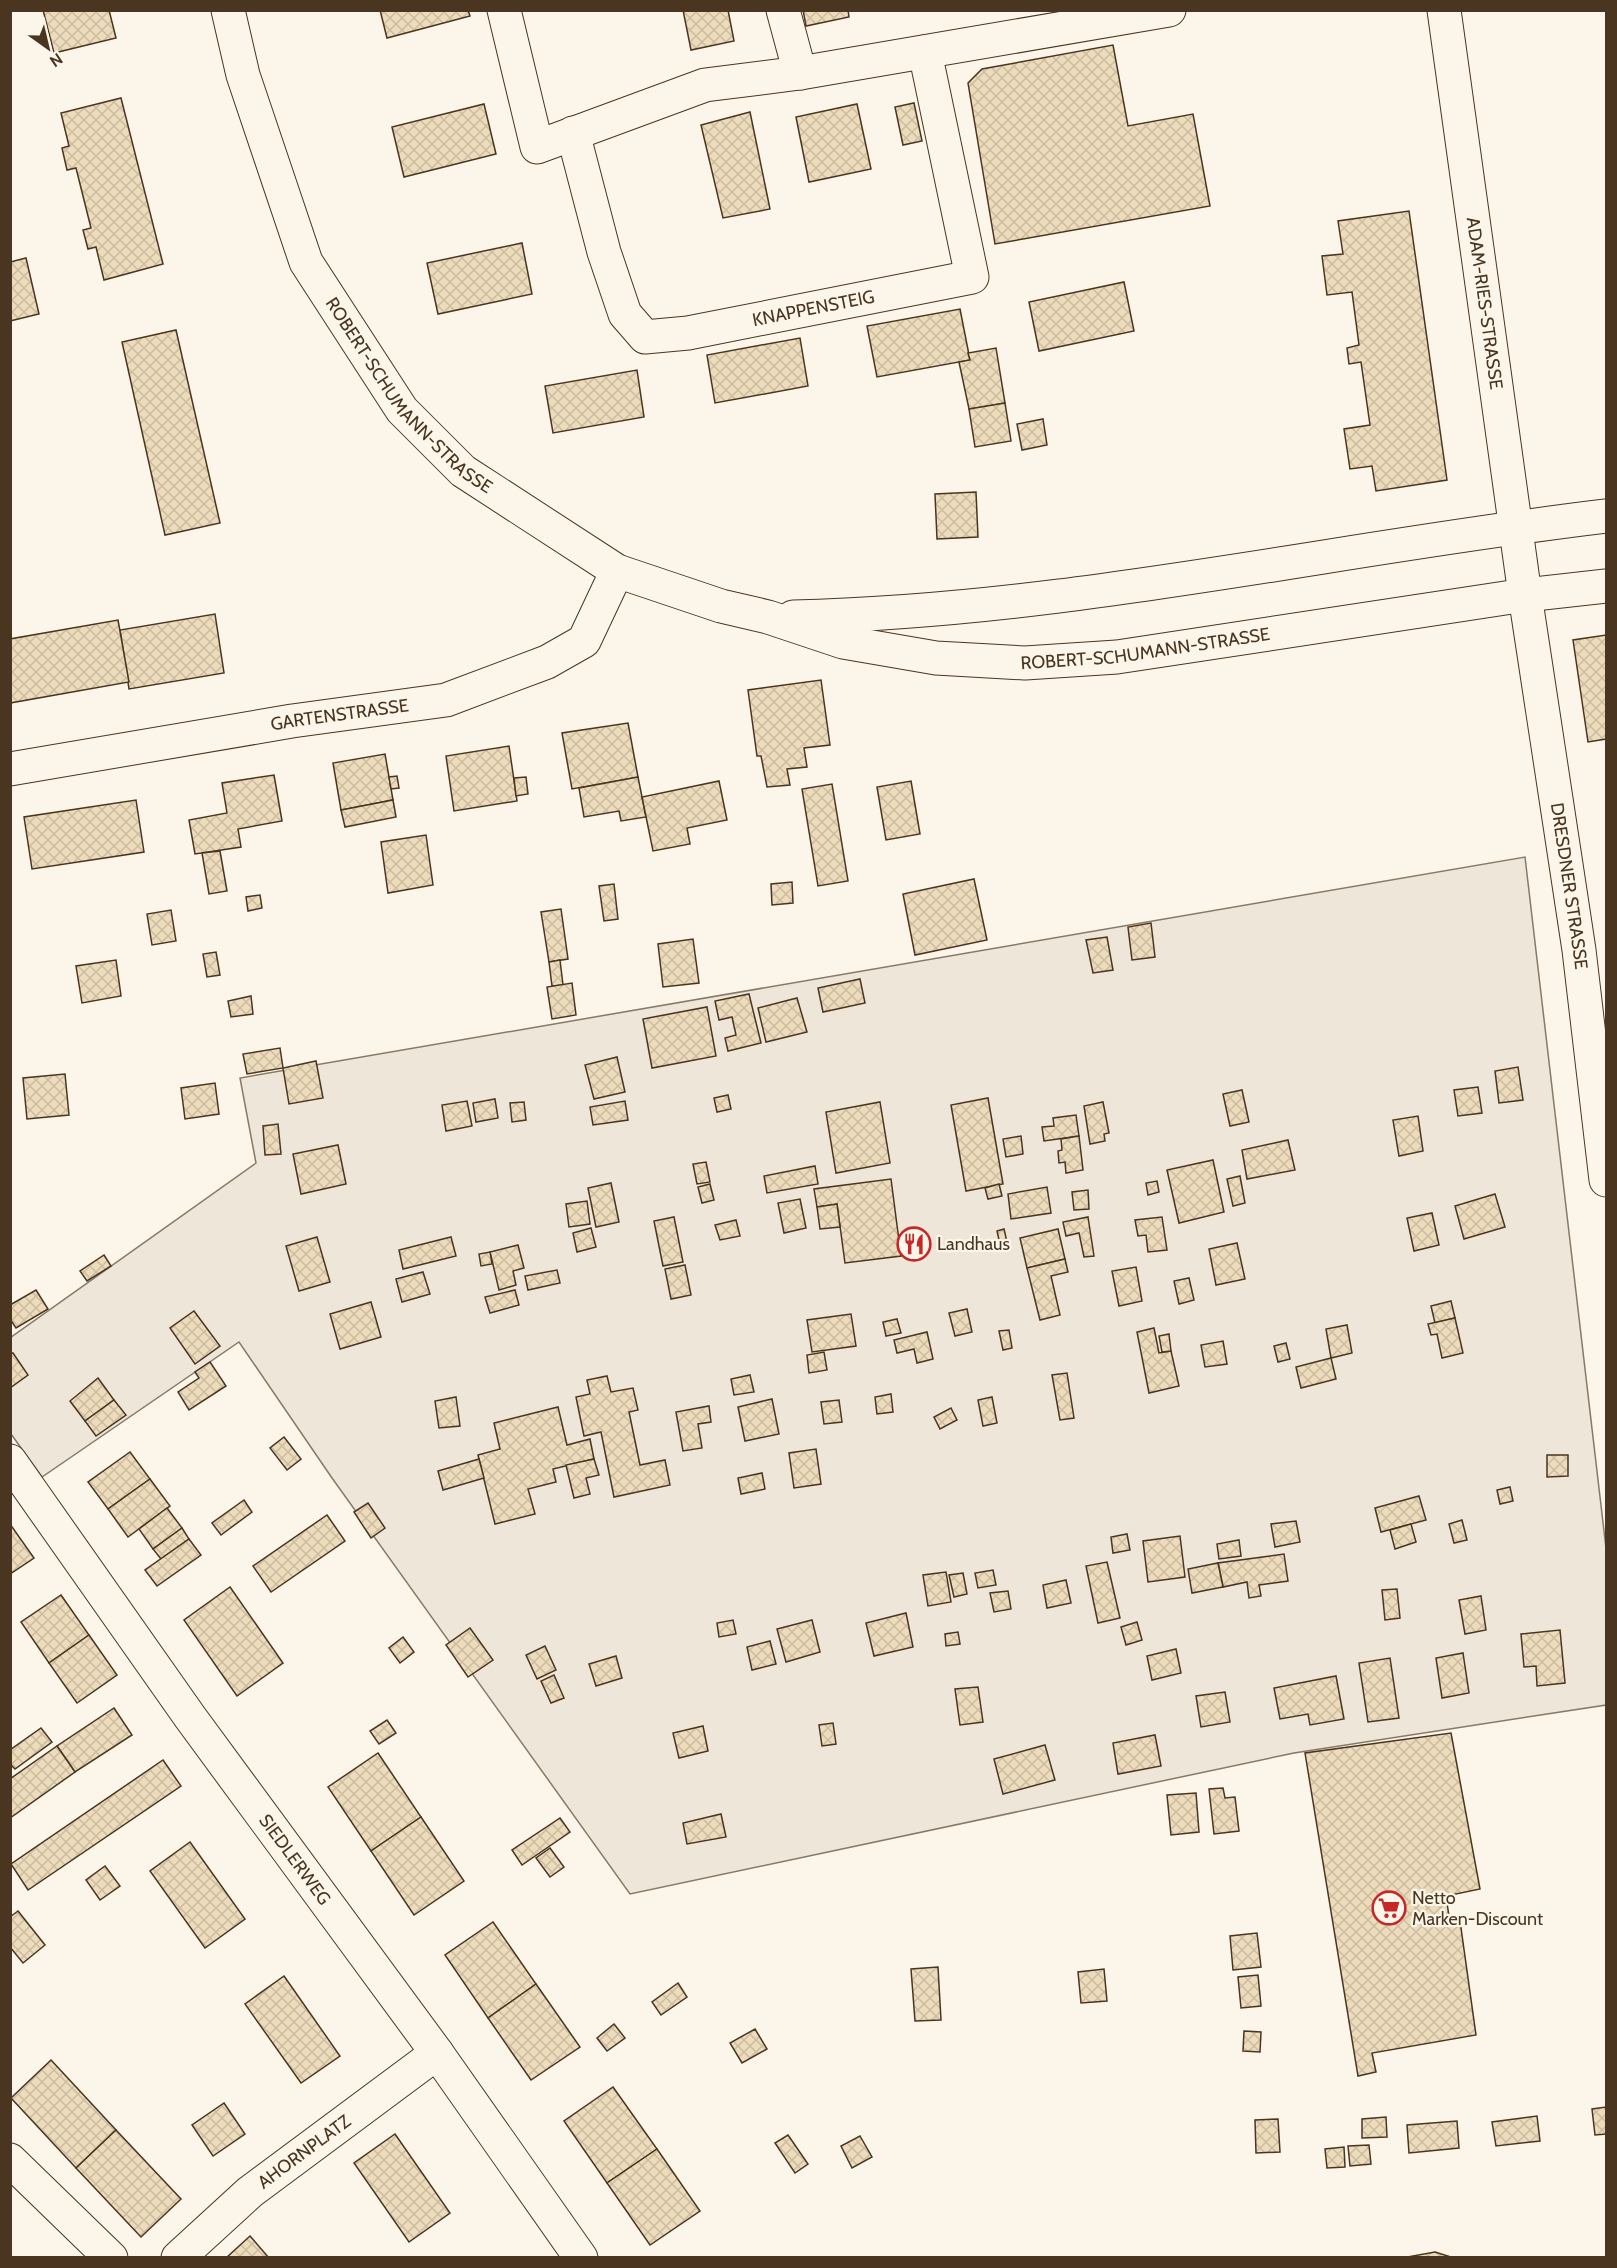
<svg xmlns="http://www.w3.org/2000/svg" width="1617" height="2268" font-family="Cabin,sans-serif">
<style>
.green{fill:#ede6d9;stroke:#887966;stroke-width:1.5}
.building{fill:url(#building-cross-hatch);stroke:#4a3520;stroke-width:1.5}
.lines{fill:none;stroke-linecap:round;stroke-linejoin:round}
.minor-casing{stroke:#4a3520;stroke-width:35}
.primary-casing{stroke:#4a3520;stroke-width:35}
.minor{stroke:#fbf6e9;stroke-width:33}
.primary{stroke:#fbf6e9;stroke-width:33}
.labels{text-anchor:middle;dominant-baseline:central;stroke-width:4.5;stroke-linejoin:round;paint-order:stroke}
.street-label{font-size:18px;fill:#4a3520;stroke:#fbf6e9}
.poi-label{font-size:18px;fill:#4a3520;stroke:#fbf6e9;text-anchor:start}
</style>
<defs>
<pattern id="building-cross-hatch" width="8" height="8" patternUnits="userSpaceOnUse" patternTransform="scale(1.5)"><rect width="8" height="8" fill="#ecdcbc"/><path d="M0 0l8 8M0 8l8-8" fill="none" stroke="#ccbda1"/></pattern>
</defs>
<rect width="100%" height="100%" fill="#fbf6e9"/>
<path class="green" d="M1525,857L1606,1548V1705L1294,1753L630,1894L332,1478L239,1342L42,1477L11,1434L10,1338L256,1163L240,1078Z"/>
<g class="building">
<path d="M43,10H109L116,38L54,53Z"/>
<path d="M380,10H468L470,16L387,38Z"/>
<path d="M683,10H728L734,41L691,50Z"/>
<path d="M803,10H848L849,17L806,26Z"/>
<path d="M1113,45L1128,126L1193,114L1210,206L995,244L968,83L982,69Z"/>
<path d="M121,98L163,264L104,280L96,247L88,249L83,230L91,228L76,168L67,170L62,148L69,146L61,113Z"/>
<path d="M914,103L922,141L903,145L895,107Z"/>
<path d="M484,104L496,154L404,177L392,127Z"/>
<path d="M857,104L871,169L809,182L796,117Z"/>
<path d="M750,112L770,209L723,218L701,125Z"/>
<path d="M1409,211L1447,480L1376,491L1372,466L1350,469L1344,429L1370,425L1361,362L1349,364L1347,348L1359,345L1352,292L1327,295L1322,256L1343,254L1338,221Z"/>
<path d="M522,243L532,294L438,314L427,263Z"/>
<path d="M26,258L39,314L10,321V262Z"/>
<path d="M1124,282L1134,331L1039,351L1029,302Z"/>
<path d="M960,309L970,360L877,377L867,326Z"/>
<path d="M176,330L220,523L165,535L122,342Z"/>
<path d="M800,338L808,386L715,403L707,355Z"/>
<path d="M996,348L1005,403L969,409L959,362L970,360L968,353Z"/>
<path d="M637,370L644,417L553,433L545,386Z"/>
<path d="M1005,403L1011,441L975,447L969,409Z"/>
<path d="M1043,419L1047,445L1022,450L1017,424Z"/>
<path d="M976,492L978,537L937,539L935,494Z"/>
<path d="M215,614L224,673L129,689L120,630Z"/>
<path d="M118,620L129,682L10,703V639Z"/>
<path d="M1606,635V739L1588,742L1573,640Z"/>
<path d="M821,680L830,745L804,748L807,767L787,769L790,785L767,787L761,756H757L748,690Z"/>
<path d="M628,723L638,777L572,789L562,733Z"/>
<path d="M509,746L517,801L454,811L446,756Z"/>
<path d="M385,754L393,800L341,810L333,763Z"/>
<path d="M274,775L282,821L238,829L241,847L195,854L189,820L227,813L222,783Z"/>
<path d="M397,776L399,788L391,789L389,777Z"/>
<path d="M526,777L528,794L516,796L514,778Z"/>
<path d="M638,777L646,817L621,821L619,811L584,817L579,788Z"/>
<path d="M719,781L727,820L687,828L690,844L653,851L642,797Z"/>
<path d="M911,781L920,834L886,840L877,787Z"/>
<path d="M832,784L848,881L818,886L802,789Z"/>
<path d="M136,800L144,852L32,869L24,817Z"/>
<path d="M393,800L396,817L345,827L341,810Z"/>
<path d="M426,835L433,885L388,893L381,842Z"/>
<path d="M220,851L227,891L209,894L202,853Z"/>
<path d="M974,879L987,940L915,955L903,894Z"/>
<path d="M792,882L793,903L772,905L771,884Z"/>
<path d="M614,884L618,919L604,921L599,886Z"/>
<path d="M260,895L262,908L248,911L246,897Z"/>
<path d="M561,909L568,959L549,962L541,912Z"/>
<path d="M171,910L176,941L152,945L147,914Z"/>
<path d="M1151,923L1155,957L1132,960L1128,927Z"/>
<path d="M1107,937L1113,970L1093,973L1086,940Z"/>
<path d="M693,939L699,983L663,987L658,944Z"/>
<path d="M216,952L220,975L207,977L203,954Z"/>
<path d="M116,960L121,996L82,1003L76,966Z"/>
<path d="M560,960L563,985L552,986L549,962Z"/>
<path d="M860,979L865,1003L823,1012L818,988Z"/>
<path d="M572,983L576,1015L552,1019L547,987Z"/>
<path d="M749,994L761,1043L728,1051L725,1038L736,1035L732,1017L719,1020L715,1001Z"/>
<path d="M251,996L253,1014L231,1017L228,1001Z"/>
<path d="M797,998L807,1032L766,1042L758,1008Z"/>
<path d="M707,1007L716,1056L652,1068L643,1019Z"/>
<path d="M280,1048L283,1068L247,1074L243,1054Z"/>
<path d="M617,1057L625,1092L594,1099L585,1065Z"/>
<path d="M316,1061L323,1098L289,1104L283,1068Z"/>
<path d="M1518,1067L1523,1100L1499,1103L1495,1071Z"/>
<path d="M65,1074L69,1115L27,1119L23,1078Z"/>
<path d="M215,1083L219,1114L185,1119L181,1088Z"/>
<path d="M1478,1087L1482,1113L1458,1116L1454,1090Z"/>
<path d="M1242,1090L1249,1122L1230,1126L1223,1094Z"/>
<path d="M728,1095L731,1109L717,1112L714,1098Z"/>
<path d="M988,1098L1003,1184L966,1191L951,1105Z"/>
<path d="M495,1099L498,1118L476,1122L473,1103Z"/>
<path d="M467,1101L472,1126L446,1131L442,1105Z"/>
<path d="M625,1101L628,1120L593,1125L590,1107Z"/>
<path d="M524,1102L526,1120L512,1122L510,1103Z"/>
<path d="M880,1102L890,1163L836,1173L826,1112Z"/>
<path d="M1103,1102L1109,1133L1104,1134L1105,1141L1090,1144L1084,1106Z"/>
<path d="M1076,1115L1079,1136L1044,1141L1042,1127L1054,1126L1053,1118Z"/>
<path d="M1418,1116L1423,1151L1399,1156L1393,1120Z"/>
<path d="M278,1124L281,1154L265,1155L263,1126Z"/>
<path d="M1021,1136L1023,1154L1006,1157L1003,1139Z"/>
<path d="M1079,1136L1083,1170L1066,1173L1065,1162L1059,1163L1058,1151L1062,1150L1061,1139Z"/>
<path d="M1288,1140L1295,1170L1247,1179L1242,1150Z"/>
<path d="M338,1145L346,1184L301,1194L293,1154Z"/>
<path d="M1213,1160L1224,1212L1179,1223L1167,1170Z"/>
<path d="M706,1162L710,1182L697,1184L693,1164Z"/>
<path d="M815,1166L818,1184L767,1193L764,1176Z"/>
<path d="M1240,1176L1245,1203L1233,1206L1227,1179Z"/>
<path d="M891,1179L901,1256L845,1263L837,1204L817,1207L814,1189Z"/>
<path d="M1157,1181L1159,1192L1148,1195L1146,1183Z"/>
<path d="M611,1183L619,1222L596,1227L588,1188Z"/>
<path d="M710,1184L714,1200L702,1203L698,1187Z"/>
<path d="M999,1184L1002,1196L988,1199L985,1188Z"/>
<path d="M1047,1187L1051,1213L1011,1219L1008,1194Z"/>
<path d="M1088,1190L1089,1209L1074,1210L1072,1192Z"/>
<path d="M1495,1194L1505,1227L1464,1239L1455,1206Z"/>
<path d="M800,1199L806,1228L784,1233L778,1203Z"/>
<path d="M587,1201L590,1224L569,1227L566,1204Z"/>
<path d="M837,1204L840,1227L820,1229L817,1207Z"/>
<path d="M1432,1213L1439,1245L1414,1251L1407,1218Z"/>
<path d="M674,1217L683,1262L663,1266L654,1221Z"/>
<path d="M1088,1217L1094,1256L1084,1257L1079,1233L1066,1236L1063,1222Z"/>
<path d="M1162,1217L1167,1250L1148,1252L1146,1235L1138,1236L1135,1220Z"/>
<path d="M736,1220L740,1236L720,1240L715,1225Z"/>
<path d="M591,1228L596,1247L577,1252L573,1233Z"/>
<path d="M1004,1229L1007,1242L1000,1244L997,1231Z"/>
<path d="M1058,1229L1065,1259L1027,1268L1020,1238Z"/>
<path d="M317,1237L330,1282L299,1291L286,1246Z"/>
<path d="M451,1237L456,1256L403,1269L399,1250Z"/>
<path d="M1237,1243L1245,1279L1216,1285L1209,1249Z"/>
<path d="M518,1245L524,1268L513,1271L516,1285L499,1290L490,1252Z"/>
<path d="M490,1252L492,1264L481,1266L479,1254Z"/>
<path d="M104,1255L111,1266L87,1281L80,1271Z"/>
<path d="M1065,1259L1068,1272L1051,1276L1060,1315L1040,1320L1027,1268Z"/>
<path d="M685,1265L691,1295L671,1299L665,1269Z"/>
<path d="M1136,1267L1142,1301L1119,1306L1112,1271Z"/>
<path d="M557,1270L560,1283L528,1290L525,1276Z"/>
<path d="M423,1272L430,1294L402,1302L396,1279Z"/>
<path d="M1189,1278L1194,1300L1179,1304L1174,1281Z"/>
<path d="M36,1290L48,1309L16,1328L10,1319V1305Z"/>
<path d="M515,1290L519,1305L490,1313L485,1297Z"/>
<path d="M1451,1301L1455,1318L1435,1323L1431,1306Z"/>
<path d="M371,1302L381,1337L340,1349L330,1314Z"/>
<path d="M967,1309L972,1332L955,1336L949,1313Z"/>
<path d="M194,1311L220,1346L195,1364L170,1328Z"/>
<path d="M851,1314L856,1346L812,1352L807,1320Z"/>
<path d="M1455,1318L1463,1353L1442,1358L1437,1334L1431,1335L1428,1324Z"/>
<path d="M897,1319L901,1333L886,1336L883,1322Z"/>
<path d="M1347,1325L1352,1353L1331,1358L1326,1329Z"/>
<path d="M1154,1328L1159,1353L1171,1351L1179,1386L1149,1393L1137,1332Z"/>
<path d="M1009,1330L1012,1348L1003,1350L999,1331Z"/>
<path d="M927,1332L933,1359L917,1363L914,1349L897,1353L894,1340Z"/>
<path d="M1169,1334L1171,1351L1162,1352L1159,1336Z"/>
<path d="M1223,1341L1227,1364L1205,1367L1201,1345Z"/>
<path d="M1286,1343L1290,1359L1278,1362L1274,1346Z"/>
<path d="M824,1352L827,1370L809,1373L807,1355Z"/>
<path d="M13,1353L28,1375L10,1388V1354Z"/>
<path d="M1331,1358L1336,1379L1301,1388L1296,1367Z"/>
<path d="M210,1362L226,1386L189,1410L178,1392L199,1378L195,1372Z"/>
<path d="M1067,1373L1074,1418L1060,1420L1052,1375Z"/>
<path d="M750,1375L754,1392L734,1395L731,1379Z"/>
<path d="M607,1376L611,1392L633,1388L638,1410L629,1412L640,1465L665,1460L670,1485L614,1497L601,1432L584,1436L576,1397L590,1394L587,1380Z"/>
<path d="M98,1378L114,1400L85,1421L70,1401Z"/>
<path d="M891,1394L893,1412L877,1414L875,1397Z"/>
<path d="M456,1397L460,1426L439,1428L435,1401Z"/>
<path d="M992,1397L997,1423L983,1426L978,1400Z"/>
<path d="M772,1399L779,1434L745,1441L738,1407Z"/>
<path d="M114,1400L126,1415L96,1436L85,1421Z"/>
<path d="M839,1400L842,1422L824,1424L821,1402Z"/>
<path d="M709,1406L711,1422L698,1424L702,1448L683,1451L676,1412Z"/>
<path d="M558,1407L567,1445L590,1439L594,1459L553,1469L556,1482L528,1489L535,1514L495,1524L478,1455L500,1449L494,1423Z"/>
<path d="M951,1408L957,1420L940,1429L934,1417Z"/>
<path d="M284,1437L301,1459L287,1470L270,1448Z"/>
<path d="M816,1449L821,1484L794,1488L789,1453Z"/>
<path d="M130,1452L150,1479L108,1509L88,1482Z"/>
<path d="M1547,1455H1568V1476L1547,1477Z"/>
<path d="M479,1459L484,1478L443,1490L438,1471Z"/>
<path d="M594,1459L599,1475L586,1478L590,1494L574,1498L566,1465Z"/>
<path d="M762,1473L765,1489L741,1494L738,1478Z"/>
<path d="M150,1479L170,1506L128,1537L108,1509Z"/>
<path d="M1510,1487L1513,1501L1500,1504L1497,1490Z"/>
<path d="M1419,1496L1426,1520L1381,1532L1375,1508Z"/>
<path d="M244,1500L252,1512L221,1535L212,1523Z"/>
<path d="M368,1503L385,1528L371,1538L354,1512Z"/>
<path d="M167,1508L182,1528L153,1549L139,1529Z"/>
<path d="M327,1515L345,1541L271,1592L253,1566Z"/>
<path d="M1462,1520L1467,1540L1454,1543L1449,1524Z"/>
<path d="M1296,1521L1300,1542L1275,1547L1271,1524Z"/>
<path d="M10,1524L34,1558L10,1574Z"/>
<path d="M1411,1524L1416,1542L1395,1549L1390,1530Z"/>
<path d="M182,1528L189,1539L161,1559L153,1549Z"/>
<path d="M1127,1534L1130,1550L1113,1553L1111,1537Z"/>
<path d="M1180,1536L1185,1577L1148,1582L1143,1541Z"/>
<path d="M189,1539L201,1555L157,1586L145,1570Z"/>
<path d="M1239,1540L1241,1556L1219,1559L1217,1544Z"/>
<path d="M1284,1554L1288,1581L1259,1585L1261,1596L1249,1598L1247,1582L1223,1587L1218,1563Z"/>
<path d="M1107,1562L1120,1618L1098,1623L1086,1566Z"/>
<path d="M1218,1563L1223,1587L1192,1593L1188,1569Z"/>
<path d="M993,1570L996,1585L978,1588L975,1573Z"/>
<path d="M946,1572L951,1602L928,1606L923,1575Z"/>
<path d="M963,1573L967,1594L954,1597L949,1575Z"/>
<path d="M1066,1580L1071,1603L1047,1608L1043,1585Z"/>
<path d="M230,1587L283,1663L237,1696L184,1620Z"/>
<path d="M1397,1589L1400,1618L1385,1620L1382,1590Z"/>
<path d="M1008,1591L1011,1609L994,1612L990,1593Z"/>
<path d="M61,1595L89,1635L49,1663L21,1622Z"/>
<path d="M1481,1596L1486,1630L1465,1634L1459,1600Z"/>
<path d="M906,1613L913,1647L874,1656L866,1623Z"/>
<path d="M733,1620L736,1634L719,1637L717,1623Z"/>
<path d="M812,1620L820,1652L786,1662L777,1629Z"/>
<path d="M1137,1622L1142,1640L1126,1645L1121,1627Z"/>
<path d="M470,1628L493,1660L468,1677L446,1645Z"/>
<path d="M1560,1630L1565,1683L1537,1686L1536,1666L1524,1667L1521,1634Z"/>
<path d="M958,1632L960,1644L946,1646L945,1634Z"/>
<path d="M89,1635L117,1675L77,1703L49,1663Z"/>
<path d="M403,1637L414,1652L400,1663L389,1648Z"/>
<path d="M770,1641L776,1664L752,1670L747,1647Z"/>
<path d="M545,1646L556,1670L537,1679L526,1655Z"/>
<path d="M1176,1649L1181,1673L1152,1680L1147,1656Z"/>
<path d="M1463,1653L1469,1693L1442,1698L1436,1658Z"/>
<path d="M616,1656L622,1678L596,1686L589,1664Z"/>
<path d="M1390,1658L1399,1718L1368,1722L1359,1663Z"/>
<path d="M554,1675L564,1698L551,1703L541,1681Z"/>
<path d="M1336,1676L1344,1719L1310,1725L1308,1714L1280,1719L1274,1688Z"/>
<path d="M978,1687L983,1722L960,1725L955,1689Z"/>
<path d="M1225,1692L1230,1722L1201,1727L1196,1696Z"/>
<path d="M114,1708L132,1735L75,1772L57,1746Z"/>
<path d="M387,1720L396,1733L379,1744L370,1731Z"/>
<path d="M833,1723L836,1744L822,1746L819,1725Z"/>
<path d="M703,1726L708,1751L679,1758L673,1733Z"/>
<path d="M41,1728L52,1742L15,1769L10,1764V1750Z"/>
<path d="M1451,1733L1480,1889L1446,1896L1450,1923L1460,1921L1476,2035L1372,2053L1376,2072L1358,2076L1305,1753Z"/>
<path d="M1155,1735L1161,1766L1118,1774L1113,1743Z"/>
<path d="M1045,1745L1055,1780L1003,1794L994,1759Z"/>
<path d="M57,1746L75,1772L10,1818V1779Z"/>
<path d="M378,1753L421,1817L371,1851L328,1787Z"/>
<path d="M163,1760L181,1786L28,1890L11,1864Z"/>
<path d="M1223,1788L1225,1798L1235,1797L1239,1831L1214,1834L1209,1789Z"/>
<path d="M1196,1793L1199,1832L1171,1835L1167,1795Z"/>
<path d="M721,1814L726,1837L687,1844L683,1823Z"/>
<path d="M421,1817L464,1881L414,1915L371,1851Z"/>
<path d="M560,1818L570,1832L522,1865L512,1850Z"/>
<path d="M190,1842L245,1919L205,1948L150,1871Z"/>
<path d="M550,1848L564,1867L550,1877L536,1858Z"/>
<path d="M105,1866L120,1886L100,1900L86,1880Z"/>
<path d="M18,1911L45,1945L23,1963L10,1947V1917Z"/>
<path d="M493,1922L536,1984L488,2018L445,1955Z"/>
<path d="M1257,1933L1261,1967L1233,1970L1230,1936Z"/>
<path d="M938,1967L941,2020L915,2021L911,1969Z"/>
<path d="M1104,1969L1107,2001L1081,2003L1078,1972Z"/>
<path d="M1258,1975L1261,2006L1241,2008L1238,1977Z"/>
<path d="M284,1976L340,2056L301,2083L245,2004Z"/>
<path d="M678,1983L687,1997L661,2015L652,2002Z"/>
<path d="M536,1984L580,2047L531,2080L488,2018Z"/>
<path d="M614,2024L625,2038L607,2051L597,2038Z"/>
<path d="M755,2029L767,2049L742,2063L730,2043Z"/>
<path d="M1244,2031L1261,2032L1260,2052L1243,2051Z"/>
<path d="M51,2060L116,2130L76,2168L11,2098Z"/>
<path d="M613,2087L657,2149L607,2183L564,2121Z"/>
<path d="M224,2103L245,2134L213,2156L192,2125Z"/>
<path d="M1606,2107V2134L1595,2135L1592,2109Z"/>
<path d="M1537,2116L1540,2141L1496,2146L1492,2122Z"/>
<path d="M1386,2117L1387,2137L1362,2138V2119Z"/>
<path d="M1278,2119L1280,2152L1256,2153L1255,2120Z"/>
<path d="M1457,2121L1459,2148L1409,2153L1407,2125Z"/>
<path d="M116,2130L181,2199L141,2237L76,2168Z"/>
<path d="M395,2134L450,2213L409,2242L354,2163Z"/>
<path d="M788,2135L808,2164L795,2173L775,2143Z"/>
<path d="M860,2136L872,2157L852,2168L841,2146Z"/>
<path d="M1369,2145L1371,2164L1350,2166L1348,2146Z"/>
<path d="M1344,2147L1345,2167L1327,2168L1325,2149Z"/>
<path d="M657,2149L700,2211L650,2245L607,2183Z"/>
<path d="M250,2236L269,2258H226Z"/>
<path d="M1435,2252L1454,2258H1402Z"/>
</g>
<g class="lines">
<g class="minor-casing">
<g id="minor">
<path d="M504,10L537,147L705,85L800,73L1169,10"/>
<path d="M783,10L800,73"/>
<path id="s1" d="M573,133L604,252L625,314L645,337L688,333L972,277L925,52"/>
<path id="s2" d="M10,769L292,721L446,700L547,662L584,641L617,571"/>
<path id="s3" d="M10,1461L190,1717L437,2053L581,2258"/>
<path d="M10,2160L111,2258"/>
<path id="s4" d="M178,2258L250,2192L437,2053"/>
</g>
</g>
<g class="primary-casing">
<g id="primary">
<path id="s5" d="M228,10L243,75L306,262L402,410L463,471L617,571L721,606L768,617L843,642L936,658L1025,663L1117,657L1525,595L1606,586"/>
<path id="s6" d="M1444,10L1525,595L1579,950L1606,1180"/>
<path d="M793,617C1067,611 1335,548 1606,516"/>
</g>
</g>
<use href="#minor" class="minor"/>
<use href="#primary" class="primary"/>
</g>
<defs>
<g id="restaurant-ring" transform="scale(1.725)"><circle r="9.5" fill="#fbf6e9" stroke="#c62828" stroke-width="1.5"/><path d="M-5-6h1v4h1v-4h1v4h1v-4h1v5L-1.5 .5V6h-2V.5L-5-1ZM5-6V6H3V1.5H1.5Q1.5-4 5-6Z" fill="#c62828"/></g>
<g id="supermarket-ring" transform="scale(1.725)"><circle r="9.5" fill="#fbf6e9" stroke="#c62828" stroke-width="1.5"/><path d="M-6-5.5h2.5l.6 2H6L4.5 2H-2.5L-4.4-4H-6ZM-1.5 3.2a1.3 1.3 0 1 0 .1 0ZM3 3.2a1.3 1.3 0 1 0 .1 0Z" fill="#c62828"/></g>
</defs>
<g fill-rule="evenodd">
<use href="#restaurant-ring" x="914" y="1244"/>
<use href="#supermarket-ring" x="1389" y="1908"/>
</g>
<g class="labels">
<g class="street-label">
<text stroke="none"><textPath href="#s6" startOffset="296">ADAM-RIES-STRASSE</textPath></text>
<text stroke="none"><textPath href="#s1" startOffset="390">KNAPPENSTEIG</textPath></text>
<text stroke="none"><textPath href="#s5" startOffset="434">ROBERT-SCHUMANN-STRASSE</textPath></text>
<text stroke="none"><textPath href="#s5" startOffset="1252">ROBERT-SCHUMANN-STRASSE</textPath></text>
<text stroke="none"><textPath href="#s2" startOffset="334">GARTENSTRASSE</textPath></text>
<text stroke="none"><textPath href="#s6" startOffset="885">DRESDNER STRASSE</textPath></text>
<text stroke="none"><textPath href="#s3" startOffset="490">SIEDLERWEG</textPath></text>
<text stroke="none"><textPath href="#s4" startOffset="165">AHORNPLATZ</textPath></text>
</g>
<g class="poi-label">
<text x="937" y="1244">Landhaus</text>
<text x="1412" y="1898">Netto<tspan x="1412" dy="21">Marken-Discount</tspan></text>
</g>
</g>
<rect width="1617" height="2268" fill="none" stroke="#4a3520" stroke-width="24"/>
<g transform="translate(48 48) rotate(146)" stroke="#fbf6e9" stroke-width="4.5" paint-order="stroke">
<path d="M0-4.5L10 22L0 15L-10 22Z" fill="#4a3520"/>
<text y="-9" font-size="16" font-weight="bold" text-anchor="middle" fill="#4a3520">N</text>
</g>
</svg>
